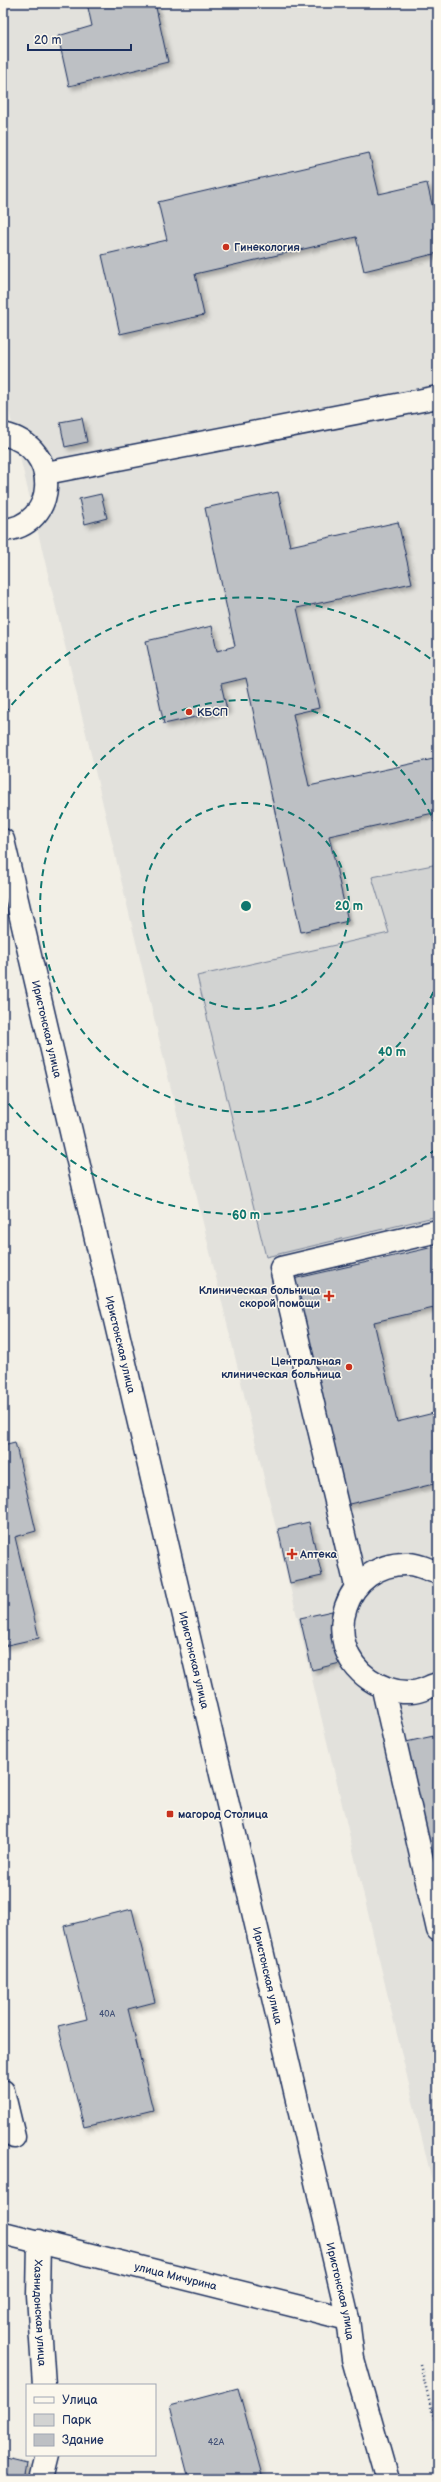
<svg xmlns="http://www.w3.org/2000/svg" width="441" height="2482" font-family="'Balsamiq Sans',sans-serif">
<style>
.built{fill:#e2e1dc}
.green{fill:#d2d3d2;stroke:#768198}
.building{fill:#bdc0c4;stroke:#1b2f5e;filter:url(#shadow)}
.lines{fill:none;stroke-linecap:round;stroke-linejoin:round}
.minor-casing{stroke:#1b2f5e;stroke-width:25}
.major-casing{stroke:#1b2f5e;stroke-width:25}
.path{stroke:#1b2f5e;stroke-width:2.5;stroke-dasharray:1 3;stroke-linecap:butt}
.minor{stroke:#fbf7ec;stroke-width:22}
.major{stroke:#fbf7ec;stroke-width:22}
.ring{fill:none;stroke:#0f766e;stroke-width:2;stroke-dasharray:7 5}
.poi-dot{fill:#c8321e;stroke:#fbf7ec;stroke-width:1.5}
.labels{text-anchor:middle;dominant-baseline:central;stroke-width:3;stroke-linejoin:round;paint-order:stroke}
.number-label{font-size:9px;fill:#445378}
.poi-label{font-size:11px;font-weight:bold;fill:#1b2f5e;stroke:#fbf7ec;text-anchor:start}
.street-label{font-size:11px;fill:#1b2f5e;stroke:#fbf7ec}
.centre{fill:#0f766e;stroke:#fbf7ec;stroke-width:2}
.ring-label{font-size:12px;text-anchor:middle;font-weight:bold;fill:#0f766e;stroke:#fbf7ec;stroke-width:3;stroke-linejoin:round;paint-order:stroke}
</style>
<defs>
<filter id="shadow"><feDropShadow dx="3.5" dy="3.5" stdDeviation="2" flood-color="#0004"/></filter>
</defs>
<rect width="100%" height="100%" fill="#f2efe6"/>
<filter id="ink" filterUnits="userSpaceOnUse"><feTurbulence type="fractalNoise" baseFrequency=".025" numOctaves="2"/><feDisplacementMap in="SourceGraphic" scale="8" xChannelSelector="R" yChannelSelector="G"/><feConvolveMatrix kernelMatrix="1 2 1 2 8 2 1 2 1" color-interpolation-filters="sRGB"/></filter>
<g filter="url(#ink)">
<path class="built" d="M3,3H438V2206L3,386Z"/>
<path class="green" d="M438,864V1216L266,1257L197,976L389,933L372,877Z"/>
<g class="building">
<path d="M87,3H155L168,62L69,86L58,36L92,26Z"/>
<path d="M369,153L379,194L427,183L438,230V253L364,271L356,237L195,274L204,315L120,334L102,255L167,240L158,202Z"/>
<path d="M82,418L87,442L65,447L60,422Z"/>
<path d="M278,492L290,546L398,522L412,583L297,608L319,708L293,714L309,786L438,758V812L329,836L348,921L301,932L246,678L221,684L227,710L164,724L146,641L212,626L217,651L235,646L205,508Z"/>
<path d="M101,494L107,518L85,524L79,499Z"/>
<path d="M438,1246V1307L374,1322L397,1422L438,1412V1483L345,1505L293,1279Z"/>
<path d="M15,1442L36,1531L15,1537L39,1638L3,1646V1445Z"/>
<path d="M309,1522L322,1576L290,1583L278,1529Z"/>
<path d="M332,1611L344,1662L312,1670L300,1618Z"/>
<path d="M438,1735V1880L406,1742Z"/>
<path d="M132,1909L155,2002L128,2009L153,2110L84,2127L58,2026L87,2019L64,1926Z"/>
<path d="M238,2388L263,2479H189L170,2406Z"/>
<path d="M3,2457L28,2463L25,2479H3Z"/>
</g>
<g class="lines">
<g class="minor-casing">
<g id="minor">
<path d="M3,434C64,448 57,527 3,530"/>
<path d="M46,473L438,397"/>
<path d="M438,1573C429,1570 418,1564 409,1564C345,1561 318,1643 369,1679C382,1688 396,1693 412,1692C420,1692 430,1686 438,1684"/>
<path d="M356,1586L281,1268L438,1231"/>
<path d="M383,1689L438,1930"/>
<path d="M3,2091L14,2137"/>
<path id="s1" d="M3,2233L348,2319"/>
<path id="s2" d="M39,2241L38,2296L44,2385"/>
<path d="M41,2479L47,2455"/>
</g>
</g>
<g class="major-casing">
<g id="major">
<path id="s3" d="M3,840L348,2319L353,2359L387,2479"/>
</g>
</g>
<path class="path" d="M420,2364L438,2434"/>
<use href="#minor" class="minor"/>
<use href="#major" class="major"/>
</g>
</g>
<g class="ring">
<circle cx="246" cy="906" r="103"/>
<path d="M438 981A206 206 0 1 1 438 831"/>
<path d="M436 1149A309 309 0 0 1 4 1098M4 714A309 309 0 0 1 436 663"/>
</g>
<g class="poi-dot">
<circle cx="226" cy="247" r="4"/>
<circle cx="189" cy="712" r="4"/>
<path d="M327 1290h4v4h4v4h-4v4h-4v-4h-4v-4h4z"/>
<circle cx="349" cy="1367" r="4"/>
<path d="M290 1548h4v4h4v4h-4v4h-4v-4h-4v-4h4z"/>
<rect x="166" y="1810" width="8" height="8" rx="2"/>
</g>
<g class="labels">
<g class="number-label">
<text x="107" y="2014">40А</text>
<text x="216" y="2442">42А</text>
</g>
<g class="poi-label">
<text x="234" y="247">Гинекология</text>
<text x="197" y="712">КБСП</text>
<text x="320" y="1290" text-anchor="end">Клиническая больница<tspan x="320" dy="13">скорой помощи</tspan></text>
<text x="341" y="1361" text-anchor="end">Центральная<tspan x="341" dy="13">клиническая больница</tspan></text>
<text x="300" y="1554">Аптека</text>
<text x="178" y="1814">магород Столица</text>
</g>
<g class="street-label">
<text stroke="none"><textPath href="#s3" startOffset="194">Иристонская улица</textPath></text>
<text stroke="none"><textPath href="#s3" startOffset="518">Иристонская улица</textPath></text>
<text stroke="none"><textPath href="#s3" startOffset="842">Иристонская улица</textPath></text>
<text stroke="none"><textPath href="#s3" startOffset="1166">Иристонская улица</textPath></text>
<text stroke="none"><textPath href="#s1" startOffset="178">улица Мичурина</textPath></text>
<text stroke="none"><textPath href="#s3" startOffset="1490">Иристонская улица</textPath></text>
<text stroke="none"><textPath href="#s2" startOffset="72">Хазнидонская улица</textPath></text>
</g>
</g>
<circle cx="246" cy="906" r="6" class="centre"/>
<g class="ring-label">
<text x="349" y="910">20 m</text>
<text x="392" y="1056">40 m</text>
<text x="246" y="1219">60 m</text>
</g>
<rect width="441" height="2482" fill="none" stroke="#fbf7ec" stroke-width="16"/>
<rect x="8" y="8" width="425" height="2466" fill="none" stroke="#1b2f5e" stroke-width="1.5" filter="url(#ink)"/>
<rect x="26" y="2384" width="130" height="72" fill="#fbf7ec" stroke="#a1a7b3"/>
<rect x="34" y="2397" width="20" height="6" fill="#fbf7ec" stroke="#a1a7b3"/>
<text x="62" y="2404" font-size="12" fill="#1b2f5e">Улица</text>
<rect x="34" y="2414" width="20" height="12" fill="#d2d3d2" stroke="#a1a7b3"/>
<text x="62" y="2424" font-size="12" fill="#1b2f5e">Парк</text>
<rect x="34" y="2434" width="20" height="12" fill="#bdc0c4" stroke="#a1a7b3"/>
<text x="62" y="2444" font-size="12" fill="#1b2f5e">Здание</text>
<path d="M28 44v6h103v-6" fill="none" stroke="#1b2f5e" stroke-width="2"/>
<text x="34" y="44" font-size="12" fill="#1b2f5e" stroke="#fbf7ec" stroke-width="3" paint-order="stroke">20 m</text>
</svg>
